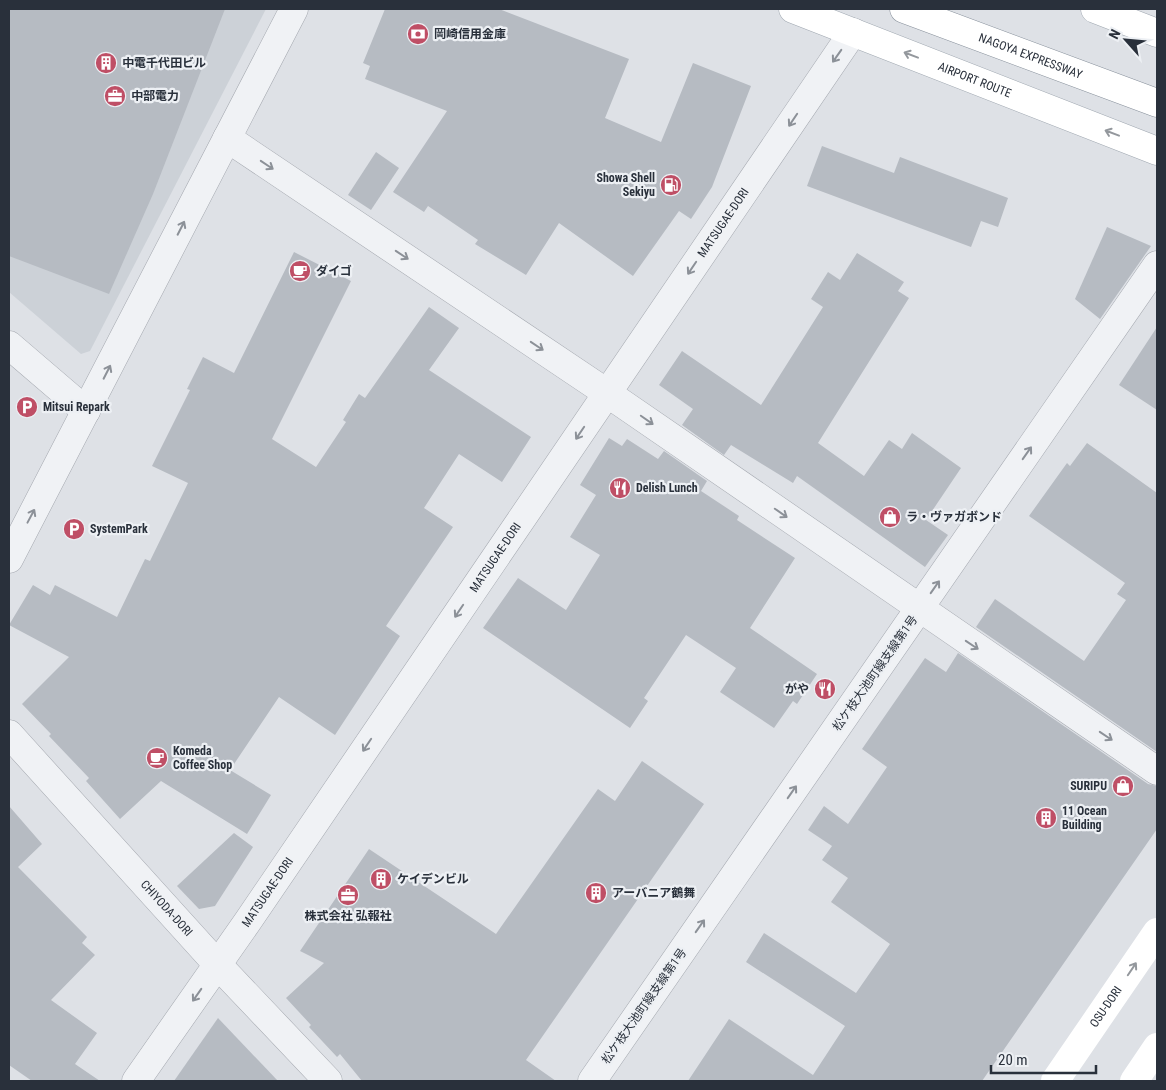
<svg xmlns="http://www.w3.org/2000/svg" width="1166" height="1090" font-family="'Roboto Condensed','Noto Sans JP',sans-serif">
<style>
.built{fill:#ccd1d7}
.building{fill:#b6bbc2}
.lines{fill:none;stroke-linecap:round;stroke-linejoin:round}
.street-casing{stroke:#a4a8af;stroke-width:29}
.primary-casing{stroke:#9fa7b0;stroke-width:29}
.highway-casing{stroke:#87909b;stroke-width:29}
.street{stroke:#f0f2f5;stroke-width:28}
.secondary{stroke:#fff;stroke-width:28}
.primary{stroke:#fff;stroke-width:28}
.highway{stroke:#fff;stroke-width:28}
.oneway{stroke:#94989d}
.oneway2{stroke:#8c9198}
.labels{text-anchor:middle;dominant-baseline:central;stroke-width:4.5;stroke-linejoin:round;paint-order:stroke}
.poi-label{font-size:12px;font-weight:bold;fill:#29303b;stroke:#edf0f4;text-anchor:start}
.street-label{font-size:12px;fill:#29303b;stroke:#edf0f4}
</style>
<rect width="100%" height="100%" fill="#dee1e6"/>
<path class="built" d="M9,9H266L90,351L81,354L9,292Z"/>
<g class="building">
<path d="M9,9H225L153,194L109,294L9,256Z"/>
<path d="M385,9H499L629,59L605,118L661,142L693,63L751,86L712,187L691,219L679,211L633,276L559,223L526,275L475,244L478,240L428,206L424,212L393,192L447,111L365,79L370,66L363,63Z"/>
<path d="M822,146L894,173L900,157L1008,198L998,227L981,221L971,247L807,186Z"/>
<path d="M376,152L399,168L371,210L348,195Z"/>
<path d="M1107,227L1151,246L1100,319L1075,299Z"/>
<path d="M294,252L351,281L272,439L316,467L346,422L343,420L359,394L365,398L429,307L459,328L429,370L531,437L502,482L459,454L424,508L453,527L386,626L400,636L335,735L279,697L230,770L271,795L247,834L161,781L120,819L86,781L89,778L49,736L51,734L22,704L69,657L9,625L33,585L50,595L55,585L117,617L145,559L150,561L188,483L152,466L190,390L187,389L203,357L234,373Z"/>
<path d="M857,253L904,282L898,291L909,298L818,443L864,476L889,440L902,449L912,433L961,468L926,520L948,535L925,567L797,476L793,483L731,445L724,455L682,425L693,409L659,385L682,351L761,405L823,307L811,299L828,272L840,280Z"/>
<path d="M1157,327V410L1119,385Z"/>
<path d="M609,438L622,446L627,439L658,459L664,451L707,481L701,491L739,516L737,520L795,558L750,628L817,674L797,704L793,701L774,728L720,692L736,668L686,635L644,698L648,701L630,728L483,628L518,578L566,610L600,555L570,537L596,495L580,485Z"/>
<path d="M1087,443L1157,493V752L976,627L995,599L1084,661L1126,600L1117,594L1125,583L1029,516L1067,463L1070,466Z"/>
<path d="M958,653L1148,784L1157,786V829L982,1081H688L729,1019L813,1075L845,1026L746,962L764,933L856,993L890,944L831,902L848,878L822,860L832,846L808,830L824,806L848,824L887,767L862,749L925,658L946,672Z"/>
<path d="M642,761L704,804L526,1060L556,1081H362L340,1054L337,1057L309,1027L311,1025L286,998L324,963L300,951L369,849L496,934L598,789L615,801Z"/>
<path d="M9,806L42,844L18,867L87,937L82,943L95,955L51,1000L97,1033L75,1064L100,1081H32L9,1065Z"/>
<path d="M234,833L253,847L215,906L199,909L177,886Z"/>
<path d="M218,1018L278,1081H174Z"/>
</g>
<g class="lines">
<g class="street-casing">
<g id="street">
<path d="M227,138L607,393L1157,771"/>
<path d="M9,345L86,411"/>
<path d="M9,559L294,9"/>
<path id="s1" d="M9,734L218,965L328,1081"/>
<path id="s2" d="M136,1081L248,921L853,32"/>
<path d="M592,1081L1157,265"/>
</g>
</g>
<g class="primary-casing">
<g id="primary">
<path id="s4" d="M793,9L1157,151"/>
<path d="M1095,9L1157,33"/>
</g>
</g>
<g class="highway-casing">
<g id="highway">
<path id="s5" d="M904,9L1157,103"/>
</g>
</g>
<use href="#street" class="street"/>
<g class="secondary">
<path id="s3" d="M1055,1081L1157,932"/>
<path d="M1134,1081L1157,1047"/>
</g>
<use href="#primary" class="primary"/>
<use href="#highway" class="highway"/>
</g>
<defs><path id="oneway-shaft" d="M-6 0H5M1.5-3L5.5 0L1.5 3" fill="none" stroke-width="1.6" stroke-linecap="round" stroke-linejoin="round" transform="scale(1.25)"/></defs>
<g class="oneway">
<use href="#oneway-shaft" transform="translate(911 55) rotate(-159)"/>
<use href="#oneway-shaft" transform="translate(1112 133) rotate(-159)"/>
<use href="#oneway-shaft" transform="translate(1132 969) rotate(-56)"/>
</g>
<g class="oneway2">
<use href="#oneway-shaft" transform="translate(837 56) rotate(125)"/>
<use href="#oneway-shaft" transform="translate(793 120) rotate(124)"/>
<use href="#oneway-shaft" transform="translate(267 165) rotate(34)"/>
<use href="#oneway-shaft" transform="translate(181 228) rotate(-63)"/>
<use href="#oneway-shaft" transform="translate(402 255) rotate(34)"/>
<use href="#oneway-shaft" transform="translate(692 268) rotate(124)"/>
<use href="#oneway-shaft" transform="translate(537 346) rotate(34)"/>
<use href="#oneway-shaft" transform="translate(107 372) rotate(-63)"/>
<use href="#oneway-shaft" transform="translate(647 420) rotate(35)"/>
<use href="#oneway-shaft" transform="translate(580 433) rotate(124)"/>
<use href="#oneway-shaft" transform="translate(1027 453) rotate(-55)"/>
<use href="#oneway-shaft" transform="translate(781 513) rotate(35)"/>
<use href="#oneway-shaft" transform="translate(31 516) rotate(-62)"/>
<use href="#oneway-shaft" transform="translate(935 587) rotate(-55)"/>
<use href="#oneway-shaft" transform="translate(459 611) rotate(124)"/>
<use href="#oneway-shaft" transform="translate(972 645) rotate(34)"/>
<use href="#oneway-shaft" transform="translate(1106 736) rotate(34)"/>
<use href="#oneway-shaft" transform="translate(367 745) rotate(124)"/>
<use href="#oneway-shaft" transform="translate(792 792) rotate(-55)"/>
<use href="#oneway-shaft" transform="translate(700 926) rotate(-55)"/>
<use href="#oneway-shaft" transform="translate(197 995) rotate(125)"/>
</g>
<defs>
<g id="bank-disc" transform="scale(1.125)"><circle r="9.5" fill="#bf4f66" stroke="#edf0f4"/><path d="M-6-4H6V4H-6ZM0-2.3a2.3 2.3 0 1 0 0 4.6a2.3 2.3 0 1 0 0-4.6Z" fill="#fff"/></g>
<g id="building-disc" transform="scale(1.125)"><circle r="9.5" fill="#bf4f66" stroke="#edf0f4"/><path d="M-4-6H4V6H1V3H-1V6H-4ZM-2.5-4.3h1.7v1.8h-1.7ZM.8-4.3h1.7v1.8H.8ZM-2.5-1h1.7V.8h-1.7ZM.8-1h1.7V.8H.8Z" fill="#fff"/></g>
<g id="office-disc" transform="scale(1.125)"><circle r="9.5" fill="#bf4f66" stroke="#edf0f4"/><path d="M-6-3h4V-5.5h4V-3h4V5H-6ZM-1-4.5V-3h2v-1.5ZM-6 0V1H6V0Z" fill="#fff"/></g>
<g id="fuel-disc" transform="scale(1.125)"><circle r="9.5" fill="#bf4f66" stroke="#edf0f4"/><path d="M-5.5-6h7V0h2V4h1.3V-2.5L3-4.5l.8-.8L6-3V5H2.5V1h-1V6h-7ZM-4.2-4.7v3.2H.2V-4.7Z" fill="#fff"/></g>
<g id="cafe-disc" transform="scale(1.125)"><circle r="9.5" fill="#bf4f66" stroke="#edf0f4"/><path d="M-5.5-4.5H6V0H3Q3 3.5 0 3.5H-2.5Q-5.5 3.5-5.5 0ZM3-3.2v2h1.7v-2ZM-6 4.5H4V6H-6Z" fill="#fff"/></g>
<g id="parking-disc" transform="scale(1.125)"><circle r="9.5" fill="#bf4f66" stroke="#edf0f4"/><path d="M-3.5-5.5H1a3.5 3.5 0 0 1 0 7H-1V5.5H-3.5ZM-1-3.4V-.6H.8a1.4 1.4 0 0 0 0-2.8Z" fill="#fff"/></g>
<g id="restaurant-disc" transform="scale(1.125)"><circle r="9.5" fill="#bf4f66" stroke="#edf0f4"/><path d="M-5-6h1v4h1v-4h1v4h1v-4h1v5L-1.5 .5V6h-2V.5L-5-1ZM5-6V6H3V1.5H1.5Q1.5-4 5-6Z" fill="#fff"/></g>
<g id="shop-disc" transform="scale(1.125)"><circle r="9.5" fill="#bf4f66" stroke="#edf0f4"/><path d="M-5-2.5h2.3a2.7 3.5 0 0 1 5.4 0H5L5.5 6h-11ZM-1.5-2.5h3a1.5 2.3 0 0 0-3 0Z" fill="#fff"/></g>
</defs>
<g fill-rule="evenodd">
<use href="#bank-disc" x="418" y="34"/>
<use href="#building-disc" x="106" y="63"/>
<use href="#office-disc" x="115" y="96"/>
<use href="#fuel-disc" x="671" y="185"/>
<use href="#cafe-disc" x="300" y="271"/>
<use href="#parking-disc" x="27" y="407"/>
<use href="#restaurant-disc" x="620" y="488"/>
<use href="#shop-disc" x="890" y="517"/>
<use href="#parking-disc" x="74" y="529"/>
<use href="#restaurant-disc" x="825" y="689"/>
<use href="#cafe-disc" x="157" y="758"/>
<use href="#shop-disc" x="1123" y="786"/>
<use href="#building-disc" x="1046" y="818"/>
<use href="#building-disc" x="381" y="879"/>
<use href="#building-disc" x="596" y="893"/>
<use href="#office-disc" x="348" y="895"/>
</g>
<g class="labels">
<g class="poi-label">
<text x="434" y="34">岡崎信用金庫</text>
<text x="122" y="63">中電千代田ビル</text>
<text x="131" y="96">中部電力</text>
<text x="655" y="178" text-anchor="end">Showa Shell<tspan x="655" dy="14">Sekiyu</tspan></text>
<text x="316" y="271">ダイゴ</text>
<text x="43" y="407">Mitsui Repark</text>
<text x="636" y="488">Delish Lunch</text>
<text x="906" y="517">ラ・ヴァガボンド</text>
<text x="90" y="529">SystemPark</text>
<text x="809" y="689" text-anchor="end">がや</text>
<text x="173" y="751">Komeda<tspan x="173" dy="14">Coffee Shop</tspan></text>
<text x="1107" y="786" text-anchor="end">SURIPU</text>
<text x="1062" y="811">11 Ocean<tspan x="1062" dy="14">Building</tspan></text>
<text x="397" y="879">ケイデンビル</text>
<text x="612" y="893">アーバニア鶴舞</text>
<text x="348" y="916" text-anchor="middle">株式会社 弘報社</text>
</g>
<g class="street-label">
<text stroke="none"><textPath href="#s5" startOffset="135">NAGOYA EXPRESSWAY</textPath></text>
<text stroke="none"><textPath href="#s4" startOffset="195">AIRPORT ROUTE</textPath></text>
<text stroke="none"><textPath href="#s2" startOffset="1040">MATSUGAE-DORI</textPath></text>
<text stroke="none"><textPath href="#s2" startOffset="635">MATSUGAE-DORI</textPath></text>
<text transform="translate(875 673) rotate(-55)">松ケ枝大池町線支線第1号</text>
<text stroke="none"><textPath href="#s2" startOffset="230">MATSUGAE-DORI</textPath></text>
<text stroke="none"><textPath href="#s1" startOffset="235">CHIYODA-DORI</textPath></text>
<text transform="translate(644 1006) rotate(-55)">松ケ枝大池町線支線第1号</text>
<text stroke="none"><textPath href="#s3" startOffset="90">OSU-DORI</textPath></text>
</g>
</g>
<rect width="1166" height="1090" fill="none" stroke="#29303b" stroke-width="20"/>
<g transform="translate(1126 40) rotate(297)" stroke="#edf0f4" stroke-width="4" paint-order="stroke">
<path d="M0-4L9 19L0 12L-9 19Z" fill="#29303b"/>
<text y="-8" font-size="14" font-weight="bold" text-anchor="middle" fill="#29303b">N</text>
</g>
<path d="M991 1065v8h105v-8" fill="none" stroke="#29303b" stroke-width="2.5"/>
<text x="998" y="1065" font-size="15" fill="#29303b" stroke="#edf0f4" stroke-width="4" paint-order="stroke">20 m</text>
</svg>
